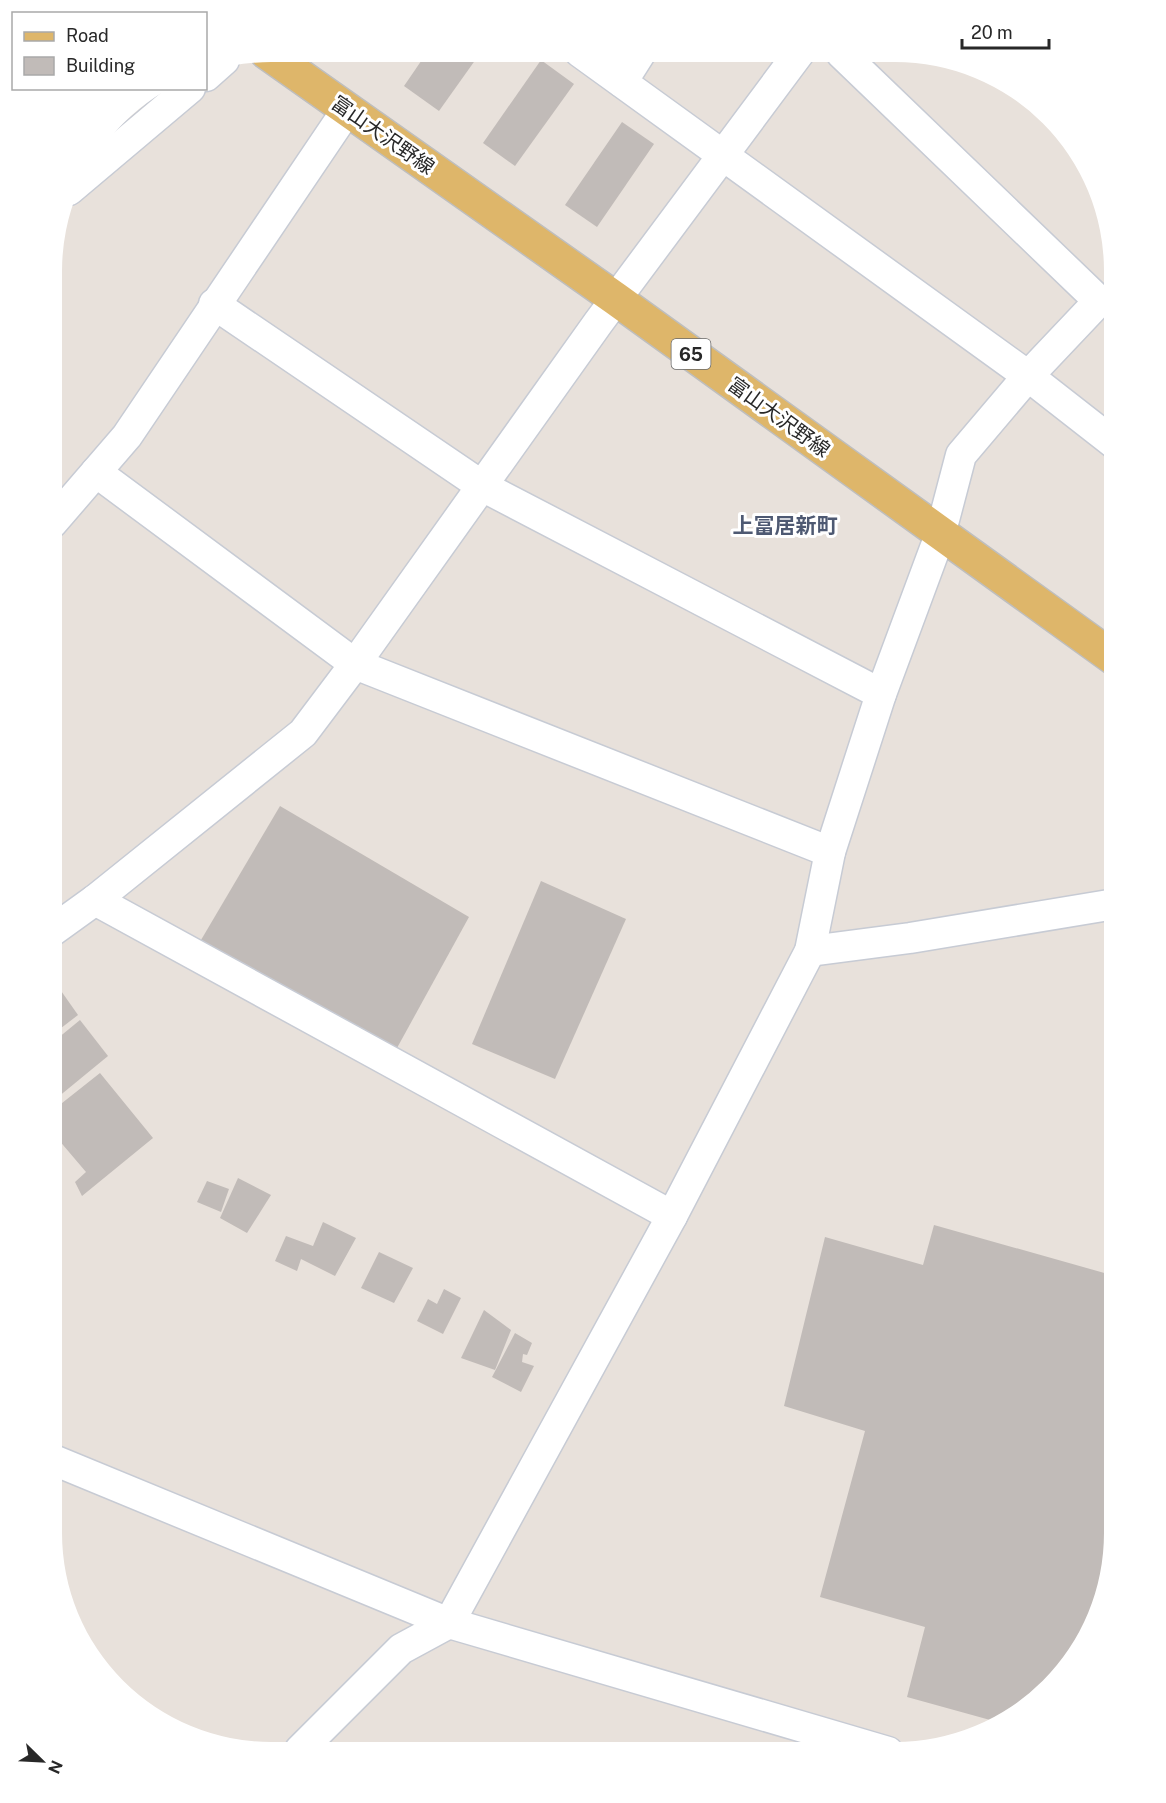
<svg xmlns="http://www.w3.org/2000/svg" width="1166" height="1803" font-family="'Public Sans','Noto Sans JP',sans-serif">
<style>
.building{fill:#c1bbb8}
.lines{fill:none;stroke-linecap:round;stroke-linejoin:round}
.minor-casing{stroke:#c7cbd4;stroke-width:33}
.major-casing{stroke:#bebebe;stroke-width:36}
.minor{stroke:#fff;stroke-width:30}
.major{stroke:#deb66a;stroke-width:33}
.labels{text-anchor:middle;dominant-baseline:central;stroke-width:6;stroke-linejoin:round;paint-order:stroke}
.shield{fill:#fff;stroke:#686868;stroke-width:1.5}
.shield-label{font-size:18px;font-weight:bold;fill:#282828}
.street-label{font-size:20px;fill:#282828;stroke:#fff}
.neighbourhood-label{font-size:21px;font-weight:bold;fill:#4e5972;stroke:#fff}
</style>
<rect width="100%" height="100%" fill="#e8e1db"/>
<g class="building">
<path d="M428,51L481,52L439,111L404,86Z"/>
<path d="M541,60L574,84L515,166L483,143Z"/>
<path d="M622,122L654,144L597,227L565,205Z"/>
<path d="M280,806L469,917L397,1048L201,940Z"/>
<path d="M541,881L626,919L555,1079L472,1044Z"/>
<path d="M52,978L78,1015L52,1035Z"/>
<path d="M80,1020L108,1056L52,1102V1043Z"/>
<path d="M100,1073L153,1138L82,1196L75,1182L86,1172L52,1132V1111Z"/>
<path d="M238,1178L271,1195L247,1233L220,1218Z"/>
<path d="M207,1181L229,1189L221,1212L197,1202Z"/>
<path d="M323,1222L356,1238L335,1276L301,1259L297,1271L275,1261L286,1236L313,1246Z"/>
<path d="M934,1225L1115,1276V1548L1078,1655L1030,1707L1001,1723L907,1697L925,1627L820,1597L865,1431L784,1406L825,1237L923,1265Z"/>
<path d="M379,1252L413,1268L394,1303L361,1288Z"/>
<path d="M444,1289L461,1298L443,1334L417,1321L428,1299L437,1304Z"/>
<path d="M484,1310L511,1330L495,1370L461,1358Z"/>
<path d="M515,1333L532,1343L527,1355L523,1354L522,1362L534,1366L521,1392L492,1377Z"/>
</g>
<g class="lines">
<g class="minor-casing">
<g id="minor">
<path d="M580,52L1028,376L1115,444"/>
<path d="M206,76L224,60"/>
<path d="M622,82L641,52"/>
<path d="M69,190L190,88"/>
<path d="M214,304L482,486L881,694"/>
<path d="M96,472L355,664L830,852"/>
<path d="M52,523L127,436L347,110"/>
<path d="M95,900L672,1216"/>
<path d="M52,931L95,900L303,733L355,664L598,323L799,53"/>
<path d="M810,951L910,938L1115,904"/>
<path d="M51,1459L449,1623L888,1752"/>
<path d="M300,1750L401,1649L449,1623L672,1216L810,951L830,852L881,694L940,535L961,455L1028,376L1099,301L841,53"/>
</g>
</g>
<g class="major-casing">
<path id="major" d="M266,52L616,299L1115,659"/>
</g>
<use href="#minor" class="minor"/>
<use href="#major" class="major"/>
</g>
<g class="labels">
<rect class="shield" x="671.5" y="339" width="39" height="30" rx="4.5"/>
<g class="shield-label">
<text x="691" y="354">65</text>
</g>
<g class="street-label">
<text transform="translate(383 135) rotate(35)">富山大沢野線</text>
<text transform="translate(779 417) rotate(36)">富山大沢野線</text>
</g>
<g class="neighbourhood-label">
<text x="785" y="525">上冨居新町</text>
</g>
</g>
<path d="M0 0H1166V1803H0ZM271 62H895A209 209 0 0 1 1104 271V1533A209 209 0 0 1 895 1742H271A209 209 0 0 1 62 1533V271A209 209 0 0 1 271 62Z" fill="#fff" fill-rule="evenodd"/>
<rect x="12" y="12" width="195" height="78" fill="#ffffff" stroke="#a9a9a9" stroke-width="1.5"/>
<rect x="24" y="32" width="30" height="9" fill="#deb66a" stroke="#a9a9a9" stroke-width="1.5"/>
<text x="66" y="42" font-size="18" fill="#282828">Road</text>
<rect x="24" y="57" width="30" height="18" fill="#c1bbb8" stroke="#a9a9a9" stroke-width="1.5"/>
<text x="66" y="72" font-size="18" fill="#282828">Building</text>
<g transform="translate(42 1761) rotate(114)" stroke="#ffffff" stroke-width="4.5" paint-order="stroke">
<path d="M0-4.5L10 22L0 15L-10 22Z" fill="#282828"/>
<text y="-9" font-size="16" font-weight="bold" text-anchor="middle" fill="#282828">N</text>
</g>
<path d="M962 39v9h87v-9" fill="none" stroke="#282828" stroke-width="3"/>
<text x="971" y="39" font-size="18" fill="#282828" stroke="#ffffff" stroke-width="4.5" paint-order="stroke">20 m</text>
</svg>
